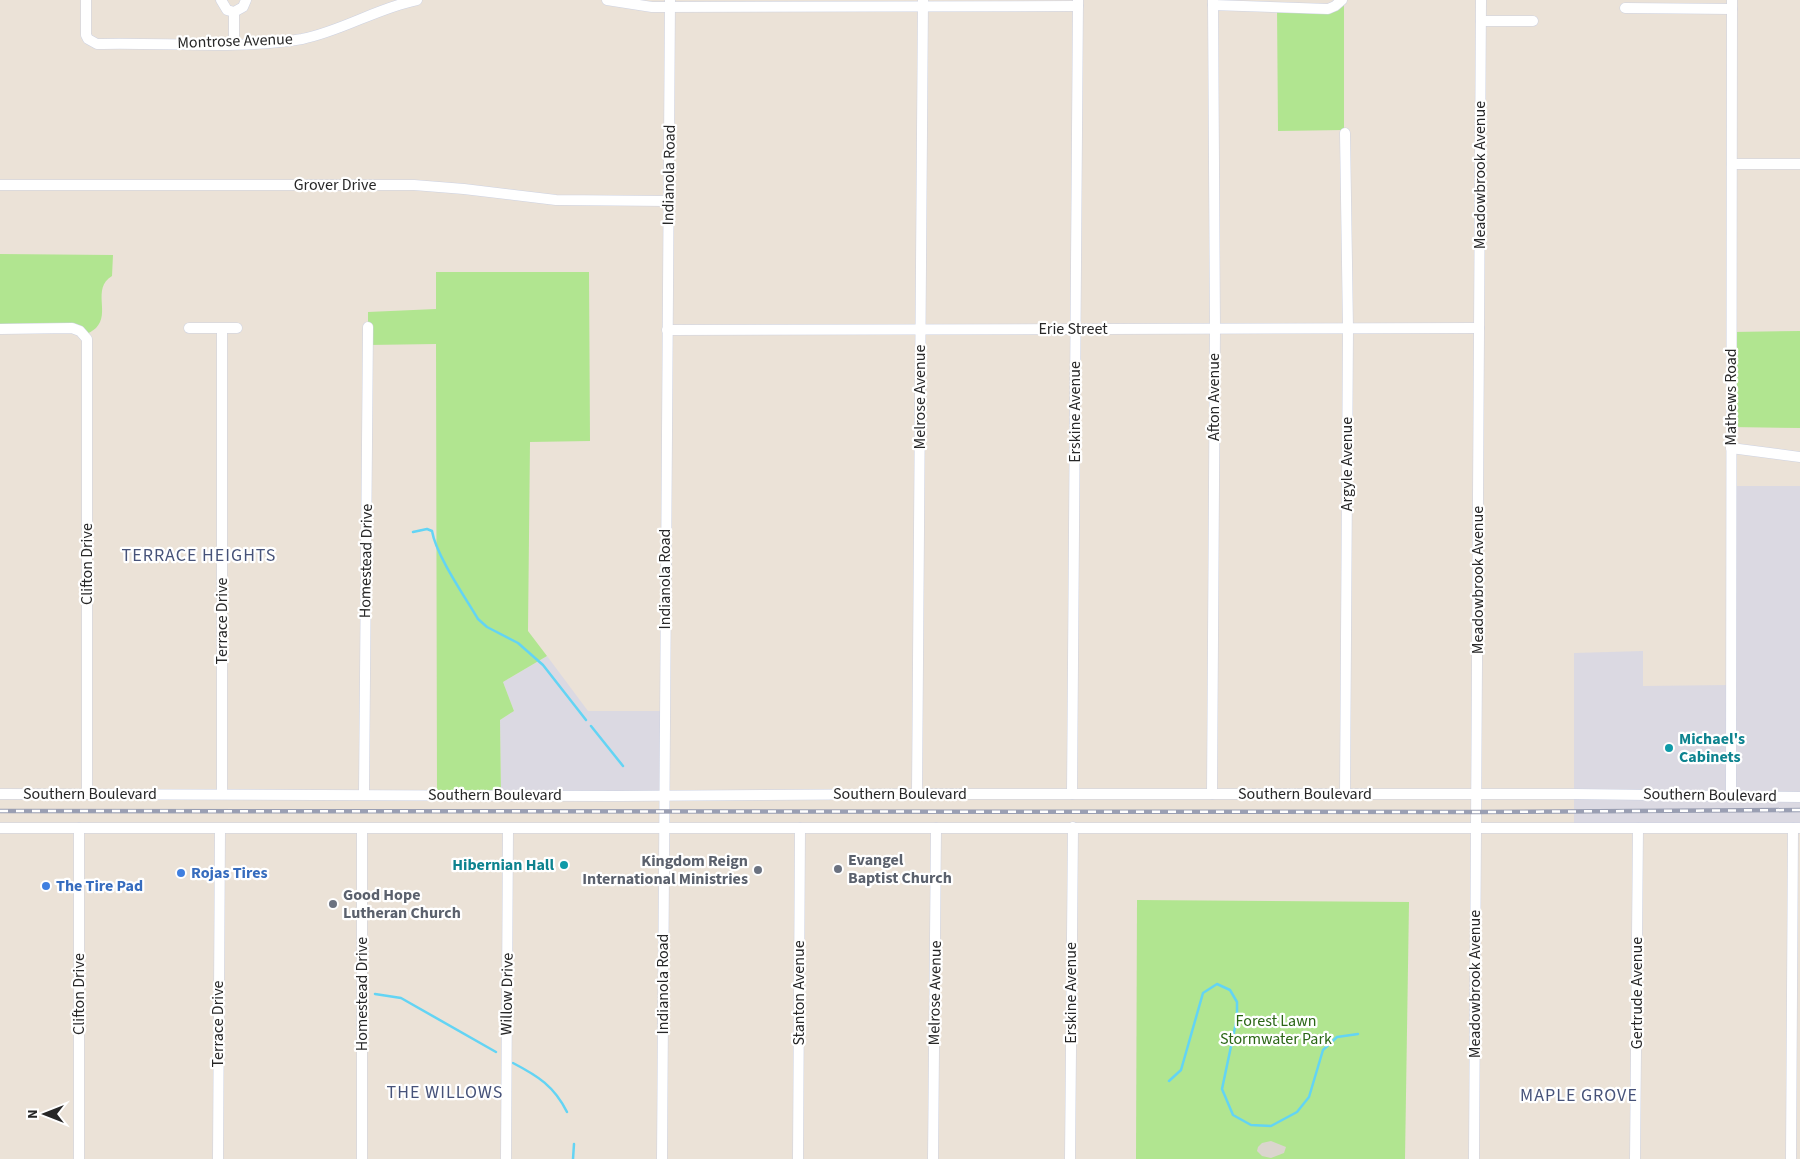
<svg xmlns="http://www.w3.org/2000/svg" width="1800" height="1159" font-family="'Source Sans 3',sans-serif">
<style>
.industrial{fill:#dbd9e2}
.green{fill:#b1e590}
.plaza{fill:#dbd5ce}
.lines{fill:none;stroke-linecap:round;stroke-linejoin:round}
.stream{stroke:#63d4f4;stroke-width:2.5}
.minor-casing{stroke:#cdd2e2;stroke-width:11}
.minor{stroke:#fff;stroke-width:10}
.rail-casing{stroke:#9a9fb3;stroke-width:4.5}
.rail{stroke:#fff;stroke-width:2.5;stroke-dasharray:8;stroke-linecap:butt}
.culture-dot{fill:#0f9aa8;stroke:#fff;stroke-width:2}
.worship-dot{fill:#6b7280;stroke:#fff;stroke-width:2}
.shop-dot{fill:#3f7fe0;stroke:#fff;stroke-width:2}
.labels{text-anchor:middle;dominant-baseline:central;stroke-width:4.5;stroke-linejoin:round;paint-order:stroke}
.street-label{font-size:16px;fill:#272727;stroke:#fff}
.culture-label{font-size:16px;font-weight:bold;fill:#0d838f;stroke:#fff;text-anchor:start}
.worship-label{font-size:16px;font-weight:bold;fill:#5b616d;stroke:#fff;text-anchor:start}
.shop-label{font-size:16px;font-weight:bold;fill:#366cbe;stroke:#fff;text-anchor:start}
.park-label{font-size:16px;fill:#2a6615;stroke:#fff}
.neighbourhood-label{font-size:18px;letter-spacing:1px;fill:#465279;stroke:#fff}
</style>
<rect width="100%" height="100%" fill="#ebe2d7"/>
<g class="industrial">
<path d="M1731,486H1800V828H1574V653L1643,651V686L1731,685Z"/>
<path d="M547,656L588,711H664V796L501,794L500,720L514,711L503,682Z"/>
</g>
<g class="green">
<path d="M1344,0V130L1278,131L1277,8L1316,9Z"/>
<path d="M0,254L113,255L112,276C91,289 111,313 96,328C93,331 88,333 85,335L80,331L0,329Z"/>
<path d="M436,272H589L590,441L530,442L528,631L547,656L503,682L514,711L500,720L501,794H437L436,344L368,345V312L436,309Z"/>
<path d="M1800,331V428L1731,427L1732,332Z"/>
<path d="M1137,900L1409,902L1405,1159H1136Z"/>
</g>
<path class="plaza" d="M1271,1141L1286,1147L1284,1153L1271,1158L1262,1156L1257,1151L1258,1147L1262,1143Z"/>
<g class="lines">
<g class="stream">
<path d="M413,532L427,529L432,531C436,555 465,597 478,619L487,627L518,643L543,665L586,720"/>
<path d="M591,726L623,766"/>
<path d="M375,994L401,998L496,1052"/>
<path d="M513,1063C538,1076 554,1086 567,1112"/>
<path d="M1169,1081L1181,1070L1203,993L1217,984L1230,990L1237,1002V1018L1222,1089L1233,1115L1251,1125L1271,1126L1297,1112L1309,1097L1323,1050L1337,1037L1358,1034"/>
<path d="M573,1159L574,1144"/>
</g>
<g class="minor-casing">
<g id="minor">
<path d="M86,0V35L88,39L97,44C163,42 237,50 302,39C342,31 377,8 417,0"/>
<path d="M221,0L227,10L234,12L243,7L246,0"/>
<path d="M607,0L652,7L1078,6"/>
<path d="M1213,5L1328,9L1335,6L1342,0"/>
<path d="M1625,8L1732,9"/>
<path d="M234,12V44"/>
<path d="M1481,21H1533"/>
<path d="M1345,133L1348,328L1345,794"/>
<path d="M1732,164H1800"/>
<path d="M0,185H414L464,189L556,200L668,201"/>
<path d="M189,328H237"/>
<path d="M0,329L72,328L80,331L87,339V794"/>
<path d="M667,330L1479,328"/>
<path d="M1731,448L1800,457"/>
<path d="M0,794L619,796L917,794H1574L1800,797"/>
<path d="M222,794V329"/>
<path d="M364,794L368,327"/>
<path d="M917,794L923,0"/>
<path d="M1072,794L1078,0"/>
<path d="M1212,794L1215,328L1213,0"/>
<path d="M1731,795L1732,0"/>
<path d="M0,828H1800"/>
<path d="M79,828V1159"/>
<path d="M218,1159L220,829"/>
<path d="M362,1159V829"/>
<path d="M506,1159L508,829"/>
<path d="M662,1159L670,0"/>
<path d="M798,1159L800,828"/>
<path d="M933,1159L936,828"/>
<path d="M1070,1159L1073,827"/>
<path d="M1474,1159L1481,0"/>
<path d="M1635,1159L1638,828"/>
<path d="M1791,1159L1793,828"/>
</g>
</g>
<use href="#minor" class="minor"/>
<g class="rail-casing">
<path id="rail" d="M0,811L1476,812L1800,810"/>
</g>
<use href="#rail" class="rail"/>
</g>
<g class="culture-dot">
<circle cx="1669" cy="748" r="5"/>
<circle cx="564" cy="865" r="5"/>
</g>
<g class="worship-dot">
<circle cx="838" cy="869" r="5"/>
<circle cx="758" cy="870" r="5"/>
<circle cx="333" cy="904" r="5"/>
</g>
<g class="shop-dot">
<circle cx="181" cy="873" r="5"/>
<circle cx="46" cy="886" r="5"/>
</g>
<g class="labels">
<g class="street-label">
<text transform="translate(235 41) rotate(-2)">Montrose Avenue</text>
<text transform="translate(669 175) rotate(-89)">Indianola Road</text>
<text transform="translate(1480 175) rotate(-90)">Meadowbrook Avenue</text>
<text x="335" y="185">Grover Drive</text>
<text x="1073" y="329">Erie Street</text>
<text transform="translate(920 397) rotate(-90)">Melrose Avenue</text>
<text transform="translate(1214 397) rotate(-90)">Afton Avenue</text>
<text transform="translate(1731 397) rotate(-90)">Mathews Road</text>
<text transform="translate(1075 412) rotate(-90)">Erskine Avenue</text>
<text transform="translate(1347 464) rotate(-90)">Argyle Avenue</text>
<text transform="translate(366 561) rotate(-89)">Homestead Drive</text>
<text transform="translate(87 564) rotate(-90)">Clifton Drive</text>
<text transform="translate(665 579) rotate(-90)">Indianola Road</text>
<text transform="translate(1478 580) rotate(-90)">Meadowbrook Avenue</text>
<text transform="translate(222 621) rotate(-90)">Terrace Drive</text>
<text x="90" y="794">Southern Boulevard</text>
<text x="900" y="794">Southern Boulevard</text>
<text x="1305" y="794">Southern Boulevard</text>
<text x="495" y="795">Southern Boulevard</text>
<text transform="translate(1710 795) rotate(1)">Southern Boulevard</text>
<text transform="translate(663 984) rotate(-90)">Indianola Road</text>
<text transform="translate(1475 984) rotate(-90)">Meadowbrook Avenue</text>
<text transform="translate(799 993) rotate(-90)">Stanton Avenue</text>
<text transform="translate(935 993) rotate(-89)">Melrose Avenue</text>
<text transform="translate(1071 993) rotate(-90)">Erskine Avenue</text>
<text transform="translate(1637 993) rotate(-90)">Gertrude Avenue</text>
<text transform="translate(79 994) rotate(-90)">Clifton Drive</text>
<text transform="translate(362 994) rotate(-90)">Homestead Drive</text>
<text transform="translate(507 994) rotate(-89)">Willow Drive</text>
<text transform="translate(218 1024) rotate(-90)">Terrace Drive</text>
</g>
<g class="culture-label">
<text x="1679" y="739">Michael's<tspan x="1679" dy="18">Cabinets</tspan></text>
<text x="554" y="865" text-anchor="end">Hibernian Hall</text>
</g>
<g class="worship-label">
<text x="848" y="860">Evangel<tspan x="848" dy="18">Baptist Church</tspan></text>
<text x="748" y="861" text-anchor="end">Kingdom Reign<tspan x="748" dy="18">International Ministries</tspan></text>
<text x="343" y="895">Good Hope<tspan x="343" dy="18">Lutheran Church</tspan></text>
</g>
<g class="shop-label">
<text x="191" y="873">Rojas Tires</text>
<text x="56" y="886">The Tire Pad</text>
</g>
<g class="park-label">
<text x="1276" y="1021">Forest Lawn<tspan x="1276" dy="18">Stormwater Park</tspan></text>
</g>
<g class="neighbourhood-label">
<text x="199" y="555">TERRACE HEIGHTS</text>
<text x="445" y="1092">THE WILLOWS</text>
<text x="1579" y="1095">MAPLE GROVE</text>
</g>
</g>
<g transform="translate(45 1114) rotate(270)" stroke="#ffffff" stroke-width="4" paint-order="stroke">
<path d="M0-4L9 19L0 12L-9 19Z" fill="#272727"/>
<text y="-8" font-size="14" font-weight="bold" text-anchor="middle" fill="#272727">N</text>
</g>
</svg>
